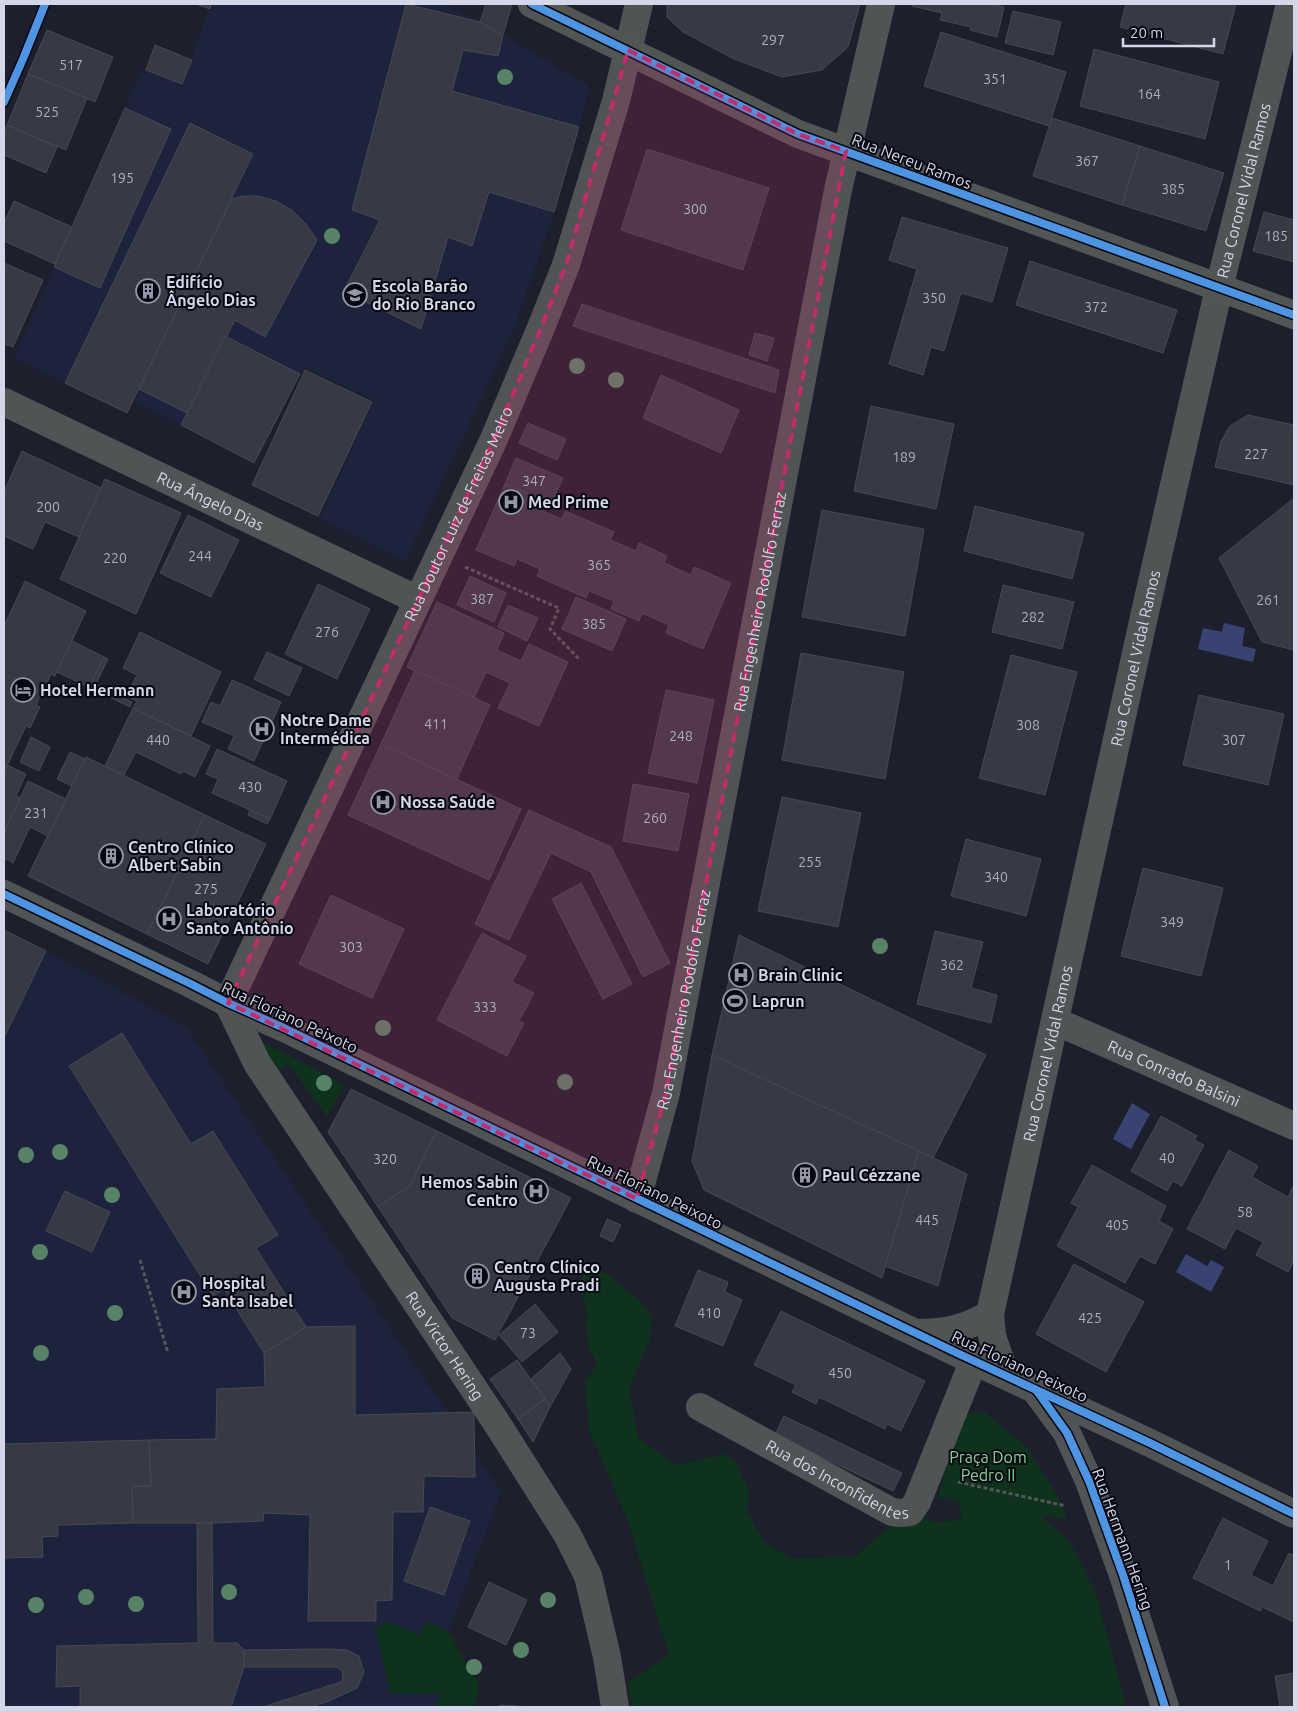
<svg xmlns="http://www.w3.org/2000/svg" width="1298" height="1711" font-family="Ubuntu,sans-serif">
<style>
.built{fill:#1d233d}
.green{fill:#0e321c}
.water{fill:#394371}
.building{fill:#373a45;stroke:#464954}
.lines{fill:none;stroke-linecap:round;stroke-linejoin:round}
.path{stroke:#54575a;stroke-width:3;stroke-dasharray:4 2.5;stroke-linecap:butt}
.minor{stroke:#505455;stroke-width:28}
.tertiary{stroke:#505455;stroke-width:28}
.secondary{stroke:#515655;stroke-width:28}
.cycleway-casing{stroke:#050711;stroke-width:11}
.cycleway{stroke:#4d94e3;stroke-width:8}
.tree{fill:#588367}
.marked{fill:#c42b69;fill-opacity:0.2;stroke:#c42b69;stroke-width:4;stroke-dasharray:10 6;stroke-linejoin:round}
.labels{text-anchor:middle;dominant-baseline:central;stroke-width:4;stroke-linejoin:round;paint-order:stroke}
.number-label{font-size:14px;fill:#acb0be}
.street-label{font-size:16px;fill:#d3d7e7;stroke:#050711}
.poi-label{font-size:16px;font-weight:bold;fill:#d3d7e7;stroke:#050711;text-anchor:start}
.park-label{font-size:16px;fill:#88d498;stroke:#050711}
</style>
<rect width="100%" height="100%" fill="#1d202c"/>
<g class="built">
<path d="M211,4H443L480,22L486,4H512L503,35L589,86L579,127L554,212L515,326L405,561L320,519L374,400L304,367L254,463L134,401L253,153L190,123L65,383L14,358L143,68L182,84Z"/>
<path d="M46,951L185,1026L501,1492L448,1631L479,1685L475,1707H4V1038Z"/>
</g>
<g class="green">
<path d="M254,1037L344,1085L327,1117L288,1063L275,1074Z"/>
<path d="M584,1267L607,1274L641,1302L652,1317L649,1342L629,1389L638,1438L676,1465L723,1454L735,1460L749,1489L747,1512L765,1543L791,1558L856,1556L890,1526L913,1515L935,1522L962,1520L959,1501L938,1497L960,1423L968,1414L985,1412L1026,1447L1057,1494L1067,1519L1040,1515L1070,1542L1096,1594L1126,1707H633L627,1683L669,1655L628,1521L589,1430L585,1382L597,1364L588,1345L586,1323L588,1317L580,1286Z"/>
<path d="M426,1621L448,1631L479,1685L475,1707H435L441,1694L390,1693L375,1628L388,1622L420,1635Z"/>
</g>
<g class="water">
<path d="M1224,623L1245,628L1242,646L1256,649L1253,662L1198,649L1203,628L1222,632Z"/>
<path d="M1132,1103L1150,1114L1131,1149L1113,1139Z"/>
<path d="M1186,1254L1207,1266L1211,1260L1224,1267L1211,1292L1176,1272Z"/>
</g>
<g class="building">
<path d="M196,4H211L210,9Z"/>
<path d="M406,4L480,22L503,35L498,56L463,50L452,91L579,127L554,212L489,192L472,246L448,237L421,329L344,291L380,220L352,210Z"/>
<path d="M486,4H512L503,35L480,22Z"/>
<path d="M667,4H860L848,47L822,70L782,77L734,59L683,32L667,17Z"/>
<path d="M912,4H988L1004,7L997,37L970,30L971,27L940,20L942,13L912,6Z"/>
<path d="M1126,4H1236L1223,54L1120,27Z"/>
<path d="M1013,11L1061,22L1053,55L1005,43Z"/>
<path d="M47,30L113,57L95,102L28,74Z"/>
<path d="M941,32L1066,72L1049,126L924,86Z"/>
<path d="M155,45L192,60L182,84L146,70Z"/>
<path d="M1094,49L1219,82L1205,139L1080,106Z"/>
<path d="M28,74L87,98L66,150L7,125Z"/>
<path d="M125,108L171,129L100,288L54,267Z"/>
<path d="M1052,118L1140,146L1122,205L1033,176Z"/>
<path d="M190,123L253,154L127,413L65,383Z"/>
<path d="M7,125L57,147L46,173L4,155V132Z"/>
<path d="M1140,146L1224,173L1206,231L1122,205Z"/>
<path d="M647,149L769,188L743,270L621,230Z"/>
<path d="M243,196H258L276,201L293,211L306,224L317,240L265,337L235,320L187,413L139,389L232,199Z"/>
<path d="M14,201L72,227L55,264L4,241V223Z"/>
<path d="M1264,212L1294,220V262L1253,251Z"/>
<path d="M902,217L1008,248L992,302L961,293L944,351L931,347L923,375L889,364L917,269L889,260Z"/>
<path d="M1030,261L1177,310L1163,353L1016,305Z"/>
<path d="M4,263L43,280L13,347L4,344Z"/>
<path d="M582,304L779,370L775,393L573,326Z"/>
<path d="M755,333L774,338L767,361L749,355Z"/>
<path d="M225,336L300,374L254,463L181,425Z"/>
<path d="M305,370L372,402L318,516L252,485Z"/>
<path d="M661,375L739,410L721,453L643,418Z"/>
<path d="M871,406L954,424L936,509L854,491Z"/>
<path d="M1248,415L1294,425V485L1215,467L1221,441L1230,426Z"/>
<path d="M528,423L566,439L557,460L519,443Z"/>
<path d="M22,451L101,488L79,537L45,522L33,549L4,536V492Z"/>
<path d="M516,458L563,478L551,504L505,484Z"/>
<path d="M105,479L181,513L136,614L60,579Z"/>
<path d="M505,484L542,500L538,509L562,519L565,511L614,532L610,540L636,551L639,543L667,556L664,563L691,575L694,567L731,583L703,649L666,633L669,625L642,613L639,621L611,609L614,601L589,591L586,598L537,576L540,569L517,559L514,566L476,550Z"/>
<path d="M1293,499H1294V650L1262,642L1219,558Z"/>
<path d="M975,506L1084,533L1072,579L964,551Z"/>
<path d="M822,510L924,529L905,636L802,617Z"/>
<path d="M188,515L239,540L211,597L160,573Z"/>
<path d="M470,576L506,593L494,622L457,605Z"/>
<path d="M25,581L86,611L55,676L51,674L36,705L40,707L30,728L26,726L4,772V626Z"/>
<path d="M318,584L370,609L337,679L285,654Z"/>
<path d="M1003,585L1074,602L1062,649L992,632Z"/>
<path d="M576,597L626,619L612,651L562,629Z"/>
<path d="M437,602L504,633L497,650L521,661L529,644L568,662L539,726L498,708L510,683L486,672L474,698L407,667Z"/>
<path d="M508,605L538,618L527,641L498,627Z"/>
<path d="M140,632L221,672L191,736L133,708L137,701L126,696L137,675L123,668Z"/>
<path d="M72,641L104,657L89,687L57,672Z"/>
<path d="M267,652L302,668L289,696L254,679Z"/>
<path d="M801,653L904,672L885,779L782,760Z"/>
<path d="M1011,655L1077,672L1045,795L979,778Z"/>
<path d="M104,657L108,659L96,684L132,702L130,707L89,687Z"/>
<path d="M415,670L490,705L457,779L381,744Z"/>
<path d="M232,680L281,702L254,761L228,749L234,736L202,722L211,702L220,706Z"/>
<path d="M666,690L714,700L697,783L648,773Z"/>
<path d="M1199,695L1284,714L1268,785L1183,765Z"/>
<path d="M133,708L210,746L195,777L183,771L181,774L136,752L124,775L105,766Z"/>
<path d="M31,737L50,747L39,771L20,762Z"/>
<path d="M381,744L521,809L489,880L348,815Z"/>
<path d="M217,749L287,781L270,819L212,793L218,779L206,774Z"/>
<path d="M70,752L85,759L72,786L57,779Z"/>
<path d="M86,757L205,815L147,934L28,876Z"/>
<path d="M7,765L26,774L16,796L20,798L4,833V772Z"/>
<path d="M28,781L66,799L48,836L30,827L13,863L4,858V833Z"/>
<path d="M633,784L689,794L678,851L623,841Z"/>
<path d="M782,797L861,813L838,927L758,911Z"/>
<path d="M250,810L270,819L267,824L248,815Z"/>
<path d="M529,810L611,847L670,963L643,977L591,872L551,853L509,940L475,924Z"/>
<path d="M205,815L266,844L208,964L147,934Z"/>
<path d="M966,839L1041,859L1026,916L951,896Z"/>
<path d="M1143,868L1223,888L1201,976L1121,956Z"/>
<path d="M581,883L632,984L603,999L552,899Z"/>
<path d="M331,895L404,929L372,998L299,964Z"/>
<path d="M4,930L46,951L4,1038Z"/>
<path d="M935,931L983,942L971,988L997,995L991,1023L917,1004Z"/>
<path d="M482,933L526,956L512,982L534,993L519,1021L524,1023L507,1056L437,1020Z"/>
<path d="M739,935L986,1055L933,1158L712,1055Z"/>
<path d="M122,1033L191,1144L213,1131L278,1235L256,1248L306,1327L264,1353L224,1289L213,1296L69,1066Z"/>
<path d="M712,1055L919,1151L882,1278L704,1190L692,1161Z"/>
<path d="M351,1089L437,1131L410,1186L378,1207L328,1132Z"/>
<path d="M1161,1116L1197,1136L1194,1140L1204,1145L1182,1186L1173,1181L1167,1191L1131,1171Z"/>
<path d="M437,1131L571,1198L495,1340L452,1318L378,1207L410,1186Z"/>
<path d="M1229,1150L1258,1166L1252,1177L1288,1197L1294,1185V1260L1288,1272L1256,1255L1263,1242L1236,1228L1225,1249L1187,1229Z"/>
<path d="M919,1151L967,1174L938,1286L885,1266Z"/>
<path d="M1092,1165L1166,1206L1159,1221L1173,1229L1155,1264L1140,1256L1125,1283L1057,1246L1078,1207L1071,1203Z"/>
<path d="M65,1191L110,1212L92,1252L46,1231Z"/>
<path d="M607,1219L621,1225L613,1242L600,1236Z"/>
<path d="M1074,1264L1144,1302L1106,1372L1036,1334Z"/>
<path d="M698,1270L728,1282L725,1292L742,1300L723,1346L675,1326Z"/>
<path d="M535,1304L558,1332L522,1362L499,1335Z"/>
<path d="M781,1311L925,1381L901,1431L887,1424L885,1429L819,1397L816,1404L792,1392L796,1385L754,1365Z"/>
<path d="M355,1326V1415L474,1412L475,1477L424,1476L423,1512H393L392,1600L376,1601V1621H308L310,1515L264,1513L263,1521L212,1523H133L132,1486H151L149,1440L216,1439L217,1389L265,1387L264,1353L306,1327Z"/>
<path d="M560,1353L571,1369L550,1407L531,1379Z"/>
<path d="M517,1360L545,1399L518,1419L490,1379Z"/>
<path d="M545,1399L550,1407L533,1442L518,1419Z"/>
<path d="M784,1416L902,1473L893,1491L775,1435Z"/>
<path d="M149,1440L151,1486H132L133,1523L58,1525V1536L42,1537L43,1557L4,1558V1444Z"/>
<path d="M430,1507L470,1521L444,1595L404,1581Z"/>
<path d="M1223,1518L1268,1541L1251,1575L1273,1586L1289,1553L1294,1556V1622L1262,1607L1260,1611L1193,1578Z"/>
<path d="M197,1523H212L213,1643H237L244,1650V1667L231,1707H80V1686L56,1687L57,1646L198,1643Z"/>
<path d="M489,1582L527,1600L506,1645L468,1627Z"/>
<path d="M327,1649L347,1650L359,1656L364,1672L357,1688L329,1701L311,1707H263L341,1682L343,1677L342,1671L337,1667H244V1650Z"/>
<path d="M1294,1673V1707H1280L1275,1676Z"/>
<path d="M500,1705L532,1707H500Z"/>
</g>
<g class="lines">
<g class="path">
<path d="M465,567L559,608L550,629L579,659"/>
<path d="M140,1260L168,1353"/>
<path d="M958,1482L1066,1506"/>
</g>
<g class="minor">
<path id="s1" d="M4,402L418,600"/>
<path id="s2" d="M1055,1021L1294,1126"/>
<path id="s3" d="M700,1407L892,1512L900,1513L910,1512L917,1502L974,1360"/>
</g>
<g class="tertiary">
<path d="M4,894L191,984L228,1003L284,1028L957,1353L1150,1443L1294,1514"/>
<path id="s4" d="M228,1003L494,439L540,330L566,265L616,101L639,4"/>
<path id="s5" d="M228,1003L257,1063L496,1422L567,1534L588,1576L607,1657L615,1707"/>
<path id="s6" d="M637,1199L666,1093L838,190L881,4"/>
<path d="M919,1333C946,1333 967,1328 990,1314"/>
<path id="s7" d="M1005,1374L992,1336L990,1314L1146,608L1219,288L1290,4"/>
<path d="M1036,1391L1067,1433L1089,1481L1123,1575L1165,1707"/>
</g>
<path class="secondary" d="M532,4L798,134L1294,315"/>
<g class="cycleway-casing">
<g id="cycleway">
<path d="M532,4L798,134L1294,315"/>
<path d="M4,102L23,59L45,4"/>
<path d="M4,894L191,984L228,1003L284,1028L957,1353L1150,1443L1294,1514"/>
<path d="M1037,1391L1067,1433L1089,1481L1123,1575L1165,1707"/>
</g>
</g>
<use href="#cycleway" class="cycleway"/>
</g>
<g class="tree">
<circle cx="505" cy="77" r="8"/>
<circle cx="332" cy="236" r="8"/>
<circle cx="577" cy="366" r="8"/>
<circle cx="616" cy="380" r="8"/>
<circle cx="880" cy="946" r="8"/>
<circle cx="383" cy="1028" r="8"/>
<circle cx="565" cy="1082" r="8"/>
<circle cx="324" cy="1083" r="8"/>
<circle cx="60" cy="1152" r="8"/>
<circle cx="26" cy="1155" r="8"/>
<circle cx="112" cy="1195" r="8"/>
<circle cx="40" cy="1252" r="8"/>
<circle cx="115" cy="1313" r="8"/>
<circle cx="41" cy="1353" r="8"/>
<circle cx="229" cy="1592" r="8"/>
<circle cx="86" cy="1597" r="8"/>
<circle cx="548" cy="1600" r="8"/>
<circle cx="136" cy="1604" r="8"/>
<circle cx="36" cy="1605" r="8"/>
<circle cx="521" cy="1650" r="8"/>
<circle cx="474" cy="1667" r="8"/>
</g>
<path class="marked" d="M628,50L798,134L846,151L666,1093L637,1199L228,1003L494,439L540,330L566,265Z"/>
<defs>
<g id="building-ring" transform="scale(1.25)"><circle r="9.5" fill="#050711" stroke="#9397a6" stroke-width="1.5"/><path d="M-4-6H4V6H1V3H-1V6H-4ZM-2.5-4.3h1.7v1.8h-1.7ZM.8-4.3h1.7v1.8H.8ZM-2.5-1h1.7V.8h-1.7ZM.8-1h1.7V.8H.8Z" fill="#9397a6"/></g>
<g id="school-ring" transform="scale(1.25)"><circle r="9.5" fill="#050711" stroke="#9397a6" stroke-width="1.5"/><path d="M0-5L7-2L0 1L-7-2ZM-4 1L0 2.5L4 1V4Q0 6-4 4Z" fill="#9397a6"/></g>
<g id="hospital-ring" transform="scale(1.25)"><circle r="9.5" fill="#050711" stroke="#9397a6" stroke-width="1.5"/><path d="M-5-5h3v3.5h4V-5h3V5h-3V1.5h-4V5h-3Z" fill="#9397a6"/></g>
<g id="hotel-ring" transform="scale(1.25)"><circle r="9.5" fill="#050711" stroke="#9397a6" stroke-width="1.5"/><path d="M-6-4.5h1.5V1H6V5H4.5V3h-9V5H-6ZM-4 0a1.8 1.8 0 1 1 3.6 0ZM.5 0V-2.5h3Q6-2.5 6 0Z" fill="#9397a6"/></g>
<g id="stadium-ring" transform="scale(1.25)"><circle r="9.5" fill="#050711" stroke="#9397a6" stroke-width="1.5"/><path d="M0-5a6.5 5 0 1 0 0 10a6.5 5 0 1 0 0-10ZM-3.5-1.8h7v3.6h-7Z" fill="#9397a6"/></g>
</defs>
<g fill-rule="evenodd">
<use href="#building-ring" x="148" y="291"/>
<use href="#school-ring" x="355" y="295"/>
<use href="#hospital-ring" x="511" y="502"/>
<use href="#hotel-ring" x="23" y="690"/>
<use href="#hospital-ring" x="262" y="729"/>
<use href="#hospital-ring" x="383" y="802"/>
<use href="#building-ring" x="111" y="856"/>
<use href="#hospital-ring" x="169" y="919"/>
<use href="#hospital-ring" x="741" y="975"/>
<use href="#stadium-ring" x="735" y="1001"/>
<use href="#building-ring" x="805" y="1175"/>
<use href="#hospital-ring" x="536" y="1191"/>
<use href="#building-ring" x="477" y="1276"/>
<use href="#hospital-ring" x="184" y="1292"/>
</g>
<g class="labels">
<g class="number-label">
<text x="773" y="40">297</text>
<text x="71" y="65">517</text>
<text x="995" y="79">351</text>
<text x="1149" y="94">164</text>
<text x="47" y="112">525</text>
<text x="1087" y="161">367</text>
<text x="122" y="178">195</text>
<text x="1173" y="189">385</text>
<text x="695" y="209">300</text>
<text x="1276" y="236">185</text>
<text x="934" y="298">350</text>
<text x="1096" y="307">372</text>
<text x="1256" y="454">227</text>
<text x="904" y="457">189</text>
<text x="534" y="481">347</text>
<text x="48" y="507">200</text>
<text x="200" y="556">244</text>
<text x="115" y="558">220</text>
<text x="599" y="565">365</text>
<text x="482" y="599">387</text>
<text x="1268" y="600">261</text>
<text x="1033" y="617">282</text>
<text x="594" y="624">385</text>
<text x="327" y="632">276</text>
<text x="436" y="724">411</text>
<text x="1028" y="725">308</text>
<text x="681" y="736">248</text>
<text x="158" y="740">440</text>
<text x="1234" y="740">307</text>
<text x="250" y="787">430</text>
<text x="36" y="813">231</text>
<text x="655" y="818">260</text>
<text x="810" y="862">255</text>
<text x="996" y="877">340</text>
<text x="206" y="889">275</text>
<text x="1172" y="922">349</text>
<text x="351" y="947">303</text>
<text x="952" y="965">362</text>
<text x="485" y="1007">333</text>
<text x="1167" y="1158">40</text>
<text x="385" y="1159">320</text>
<text x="1245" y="1212">58</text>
<text x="927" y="1220">445</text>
<text x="1117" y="1225">405</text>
<text x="709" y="1313">410</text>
<text x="1090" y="1318">425</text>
<text x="528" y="1333">73</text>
<text x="840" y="1373">450</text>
<text x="1228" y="1565">1</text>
</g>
<g class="street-label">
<text transform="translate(912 161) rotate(21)">Rua Nereu Ramos</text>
<text stroke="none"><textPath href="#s7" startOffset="1214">Rua Coronel Vidal Ramos</textPath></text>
<text stroke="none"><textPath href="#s1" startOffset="229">Rua Ângelo Dias</textPath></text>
<text stroke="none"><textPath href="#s4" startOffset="541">Rua Doutor Luiz de Freitas Melro</textPath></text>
<text stroke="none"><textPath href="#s6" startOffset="610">Rua Engenheiro Rodolfo Ferraz</textPath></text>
<text stroke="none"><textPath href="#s7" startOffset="734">Rua Coronel Vidal Ramos</textPath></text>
<text stroke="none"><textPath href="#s6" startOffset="205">Rua Engenheiro Rodolfo Ferraz</textPath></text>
<text transform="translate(290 1017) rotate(25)">Rua Floriano Peixoto</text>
<text stroke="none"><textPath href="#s7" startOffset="329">Rua Coronel Vidal Ramos</textPath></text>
<text stroke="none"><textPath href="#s2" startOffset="130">Rua Conrado Balsini</textPath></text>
<text transform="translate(655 1192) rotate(26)">Rua Floriano Peixoto</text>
<text stroke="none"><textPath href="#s5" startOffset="406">Rua Victor Hering</textPath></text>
<text transform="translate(1020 1366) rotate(25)">Rua Floriano Peixoto</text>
<text stroke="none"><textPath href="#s3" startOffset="156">Rua dos Inconfidentes</textPath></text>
<text transform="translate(1123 1539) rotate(70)">Rua Hermann Hering</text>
</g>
<g class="poi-label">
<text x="166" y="282">Edifício<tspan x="166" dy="18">Ângelo Dias</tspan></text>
<text x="372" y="286">Escola Barão<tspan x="372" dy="18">do Rio Branco</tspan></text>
<text x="528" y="502">Med Prime</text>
<text x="40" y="690">Hotel Hermann</text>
<text x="280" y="720">Notre Dame<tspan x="280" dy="18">Intermédica</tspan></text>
<text x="400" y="802">Nossa Saúde</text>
<text x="128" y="847">Centro Clínico<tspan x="128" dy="18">Albert Sabin</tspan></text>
<text x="186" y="910">Laboratório<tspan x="186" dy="18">Santo Antônio</tspan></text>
<text x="758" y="975">Brain Clinic</text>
<text x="752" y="1001">Laprun</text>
<text x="822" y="1175">Paul Cézzane</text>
<text x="518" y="1182" text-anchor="end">Hemos Sabin<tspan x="518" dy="18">Centro</tspan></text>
<text x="494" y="1267">Centro Clínico<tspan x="494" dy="18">Augusta Pradi</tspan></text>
<text x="202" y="1283">Hospital<tspan x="202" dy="18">Santa Isabel</tspan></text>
</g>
<g class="park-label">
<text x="988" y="1457">Praça Dom<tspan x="988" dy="18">Pedro II</tspan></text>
</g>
</g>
<rect width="1298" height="1711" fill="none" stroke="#d3d7e7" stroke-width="10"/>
<path d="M1123 38v8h91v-8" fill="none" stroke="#d3d7e7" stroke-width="2.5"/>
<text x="1130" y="38" font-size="15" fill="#d3d7e7" stroke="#050711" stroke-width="4" paint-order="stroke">20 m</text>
</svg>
